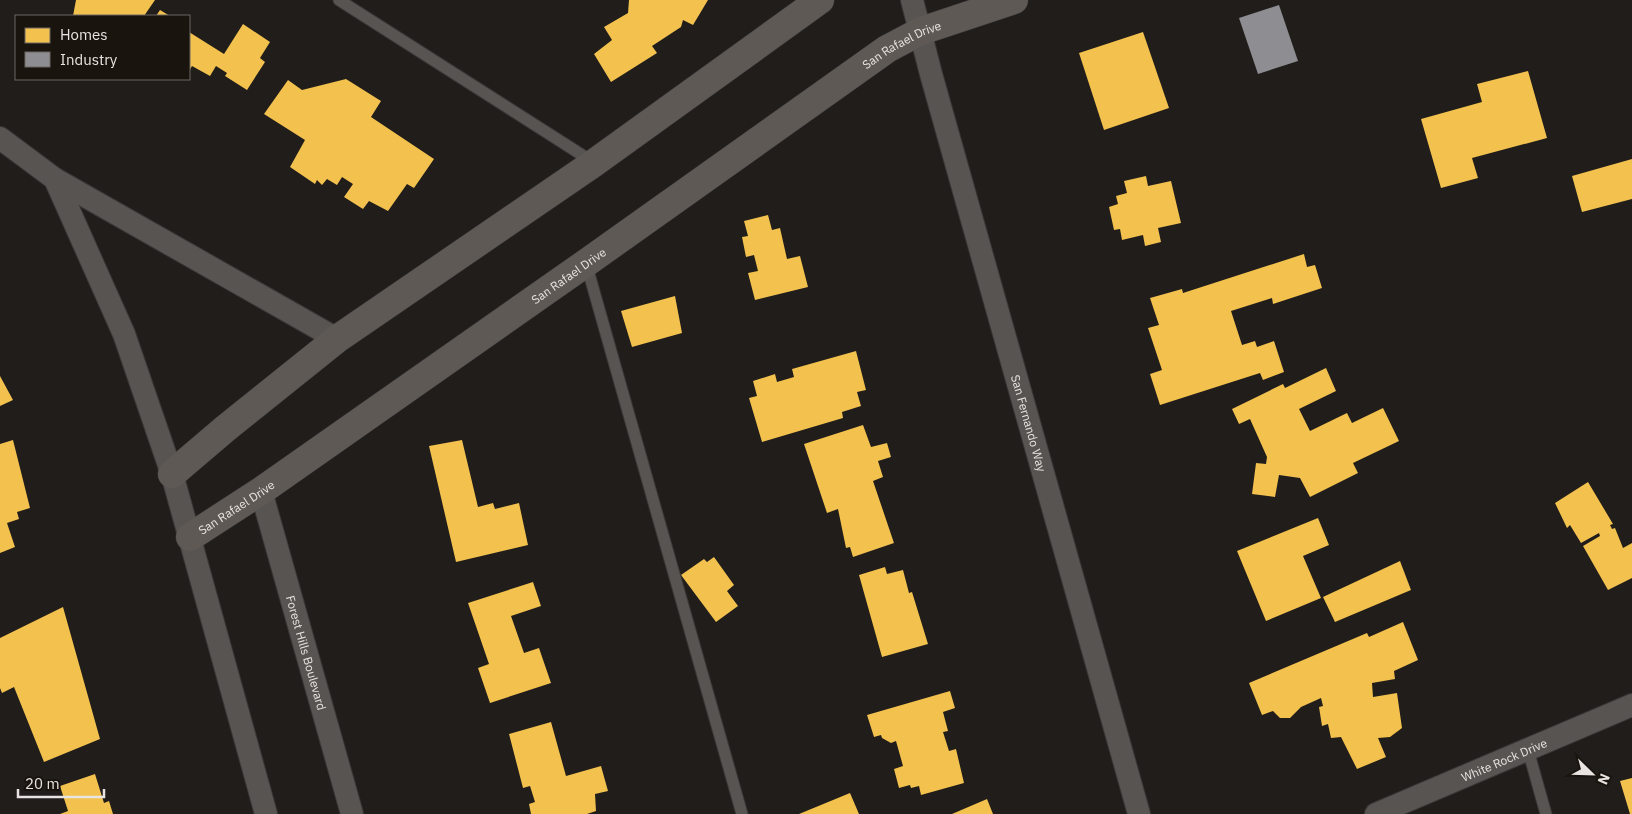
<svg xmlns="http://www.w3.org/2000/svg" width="1632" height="814" font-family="'IBM Plex Sans',sans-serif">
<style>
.homes{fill:#f2c14e}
.industry{fill:#8d8d92}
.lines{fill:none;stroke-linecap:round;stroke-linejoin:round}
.lane-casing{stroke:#3a3736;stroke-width:13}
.street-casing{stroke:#3a3736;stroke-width:24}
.secondary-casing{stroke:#3a3736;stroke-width:29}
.lane{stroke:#575452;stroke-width:11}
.street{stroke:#575452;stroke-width:22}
.secondary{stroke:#5f5956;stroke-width:28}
.labels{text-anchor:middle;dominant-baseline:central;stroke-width:5;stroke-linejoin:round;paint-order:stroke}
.street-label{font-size:12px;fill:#e9e4e1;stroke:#1a140f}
</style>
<rect width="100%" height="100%" fill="#201d1b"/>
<g class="homes">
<path d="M76,0H155L144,16H73Z"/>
<path d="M629,0H708L693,25L683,20L681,27L652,46L657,53L611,82L594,54L612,40L604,27L628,13Z"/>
<path d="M160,10L170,16H156Z"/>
<path d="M243,24L270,42L260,58L265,62L247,90L225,76L227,73L216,66L210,76L192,66L189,71V32L224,54Z"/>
<path d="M1143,32L1169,108L1104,130L1079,53Z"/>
<path d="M1528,71L1547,138L1472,158L1478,178L1441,188L1421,119L1482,102L1477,84Z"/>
<path d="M346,79L381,101L371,117L434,159L414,188L407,184L388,211L369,201L363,209L344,197L353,184L342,177L337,185L327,179L322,185L317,180L315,184L290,167L305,140L264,114L288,80L302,90Z"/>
<path d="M1632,159V199L1582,212L1572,176Z"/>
<path d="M1146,176L1148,186L1171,181L1181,223L1158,228L1161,242L1145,246L1143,235L1122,240L1120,229L1114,230L1109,207L1118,204L1116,196L1127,193L1124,181Z"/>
<path d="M768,215L772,230L780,228L787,259L800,256L808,287L755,300L748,273L758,271L754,255L746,257L742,237L748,236L744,221Z"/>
<path d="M1304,254L1307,267L1315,265L1322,288L1273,304L1272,298L1231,311L1242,345L1255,341L1257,347L1274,341L1284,372L1263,380L1260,373L1160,405L1150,374L1162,370L1148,328L1159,325L1150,298L1182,289L1183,293Z"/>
<path d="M675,296L682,333L632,347L621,311Z"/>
<path d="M856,351L866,390L857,392L861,406L842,412L843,418L762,442L749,398L757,396L753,381L775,374L777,382L794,377L792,369Z"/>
<path d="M1326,368L1336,391L1299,409L1310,431L1347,413L1352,423L1383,408L1399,441L1353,463L1358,473L1310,497L1300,478L1279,475L1275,497L1252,494L1256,463L1266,464L1267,457L1250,419L1239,424L1232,409L1283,384L1285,388Z"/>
<path d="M0,376L13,400L0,406Z"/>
<path d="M863,425L871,447L887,443L891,457L878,461L883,477L873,481L894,543L853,557L850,547L846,548L838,509L827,513L804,444Z"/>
<path d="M13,440L30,508L17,512L19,519L7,523L15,547L0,553V444Z"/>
<path d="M462,440L478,507L493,503L495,509L519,503L528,545L456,562L429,446Z"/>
<path d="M1588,482L1613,524L1610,525L1612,529L1615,528L1623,548L1632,543V578L1608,590L1583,546L1600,536L1599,533L1581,543L1570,525L1567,528L1555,503Z"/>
<path d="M1318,518L1329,545L1303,556L1321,598L1266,621L1237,551Z"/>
<path d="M714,557L734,585L727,591L738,606L716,622L681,575L704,559L707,562Z"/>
<path d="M1400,561L1411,590L1335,622L1323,597Z"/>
<path d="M885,567L887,574L903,570L909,593L912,592L928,644L882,657L859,575Z"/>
<path d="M533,582L541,606L511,616L524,653L539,648L551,683L490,703L478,668L489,664L468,603Z"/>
<path d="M63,607L100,739L44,762L14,687L2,693L0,688V638Z"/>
<path d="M1403,622L1418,660L1394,671L1395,679L1372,683L1373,697L1397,693L1402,728L1390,737L1378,738L1386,757L1357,769L1341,737L1331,738L1328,724L1322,726L1319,707L1323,706L1321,698L1301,707L1290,718H1280L1273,711L1262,715L1249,683L1367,633L1369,637Z"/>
<path d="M950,691L955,708L943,712L948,731L943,732L949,751L956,749L964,783L921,795L919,786L911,788L910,785L899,788L894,769L903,766L896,741L891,743L882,738L881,735L874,737L867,715Z"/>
<path d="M551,722L566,776L601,766L608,791L595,794L596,811L587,814H531L529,804L535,802L530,786L523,788L509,734Z"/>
<path d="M95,774L104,803L109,801L113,814H60L68,811L60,786Z"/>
<path d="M1632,778V814H1630L1620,781Z"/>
<path d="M850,793L859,814H799Z"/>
<path d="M987,799L993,814H952Z"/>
</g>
<path class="industry" d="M1279,5L1298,61L1258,74L1239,18Z"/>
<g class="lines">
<g class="lane-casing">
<g id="lane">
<path d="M339,0L593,162"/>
<path d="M586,263L742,814"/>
<path d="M1528,750L1546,814"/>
</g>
</g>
<g class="street-casing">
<g id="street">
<path id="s1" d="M912,0L931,74L1139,814"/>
<path d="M0,138L55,179L337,339"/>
<path d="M55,179L124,334L172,474L266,814"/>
<path id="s2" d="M261,491L352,814"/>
<path id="s3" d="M1376,814L1632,705"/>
</g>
</g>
<g class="secondary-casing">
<g id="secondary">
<path d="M172,474L226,428L337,339L594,163L820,0"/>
<path id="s4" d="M190,537L261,491L586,263L887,49L921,31L1014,0"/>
</g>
</g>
<use href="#lane" class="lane"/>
<use href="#street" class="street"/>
<use href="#secondary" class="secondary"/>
</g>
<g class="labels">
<g class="street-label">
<text stroke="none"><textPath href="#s4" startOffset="866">San Rafael Drive</textPath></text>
<text stroke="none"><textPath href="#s4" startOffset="460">San Rafael Drive</textPath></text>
<text stroke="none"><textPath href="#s1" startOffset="439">San Fernando Way</textPath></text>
<text stroke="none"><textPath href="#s4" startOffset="55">San Rafael Drive</textPath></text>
<text stroke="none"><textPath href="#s2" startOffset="168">Forest Hills Boulevard</textPath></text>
<text stroke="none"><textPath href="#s3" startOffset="139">White Rock Drive</textPath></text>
</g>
</g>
<rect x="15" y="15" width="175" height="65" fill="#1a140f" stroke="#6d6763"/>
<rect x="25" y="28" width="25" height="15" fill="#f2c14e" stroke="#6d6763"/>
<text x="60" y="40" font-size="15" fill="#e9e4e1">Homes</text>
<rect x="25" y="52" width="25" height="15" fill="#8d8d92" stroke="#6d6763"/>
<text x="60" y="65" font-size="15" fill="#e9e4e1">Industry</text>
<g transform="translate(1592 774) rotate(113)" stroke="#1a140f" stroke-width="4" paint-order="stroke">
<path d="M0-4L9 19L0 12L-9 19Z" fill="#e9e4e1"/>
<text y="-8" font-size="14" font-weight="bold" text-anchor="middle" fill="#e9e4e1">N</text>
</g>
<path d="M18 789v8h86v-8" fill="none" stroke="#e9e4e1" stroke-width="2.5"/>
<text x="25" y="789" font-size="15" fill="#e9e4e1" stroke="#1a140f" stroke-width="4" paint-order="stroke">20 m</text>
</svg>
